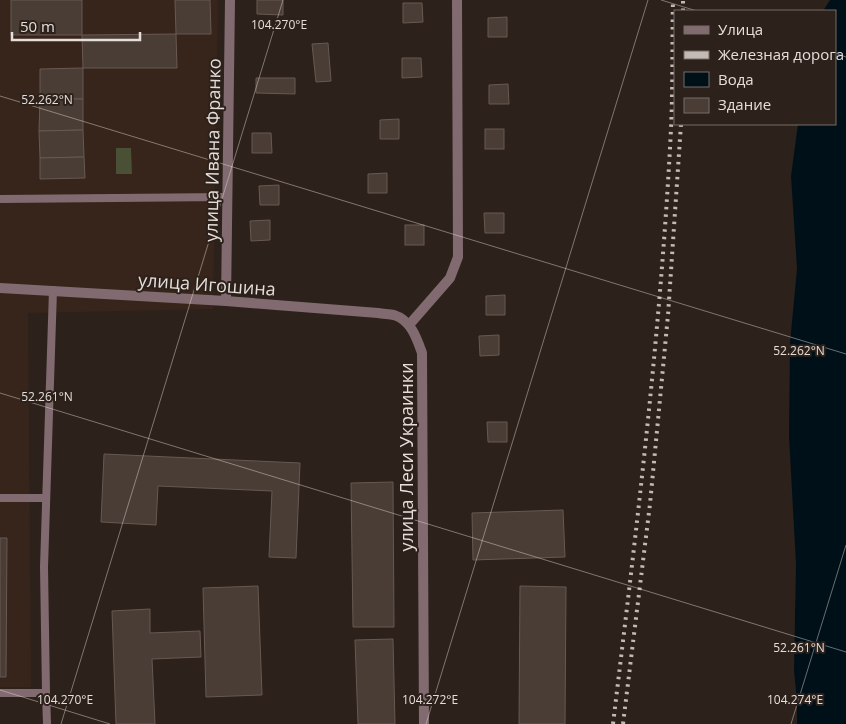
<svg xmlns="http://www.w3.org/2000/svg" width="846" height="724" font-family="'Open Sans',sans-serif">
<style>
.built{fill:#37251b}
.green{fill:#4a5035}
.water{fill:#001019}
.building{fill:#4a3d36;stroke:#685952}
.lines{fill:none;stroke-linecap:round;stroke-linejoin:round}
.service{stroke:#816b70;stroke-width:8}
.minor{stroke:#816b70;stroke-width:10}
.rail{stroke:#c3bab5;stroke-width:4;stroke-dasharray:2.5 5;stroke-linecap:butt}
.ticks{fill:none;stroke:#e6ded9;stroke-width:1;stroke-opacity:0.45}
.labels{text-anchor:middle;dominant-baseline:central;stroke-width:4;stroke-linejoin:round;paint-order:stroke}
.street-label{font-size:18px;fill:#e6ded9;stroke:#2d211b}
.ticks-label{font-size:12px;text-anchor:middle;fill:#e6ded9;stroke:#2d211b;stroke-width:4;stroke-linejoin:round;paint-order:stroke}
</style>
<rect width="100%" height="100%" fill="#2d211b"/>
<path class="built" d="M0,0H218L213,309L28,313L31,687H0Z"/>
<path class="green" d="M116,148H131L132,174H116Z"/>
<path class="water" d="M830,0H846V724H797V700L794,671L796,564L789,436L790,343L797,269L791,176L798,124H835V11H823Z"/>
<g class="building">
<rect x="11" y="0" width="71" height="35"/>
<path d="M175,0H210L211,34H176Z"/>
<path d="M257,0H283V15L257,14Z"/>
<path d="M403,3H422L423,22L403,23Z"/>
<path d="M507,17V37H488V18Z"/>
<path d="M176,34L177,68H83L82,35Z"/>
<path d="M328,43L331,81L316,82L312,44Z"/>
<path d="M402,58H421L422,77L402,78Z"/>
<path d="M83,68V99H40V69Z"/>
<path d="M256,78H295V94L256,93Z"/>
<path d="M508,84L509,104H489V85Z"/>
<path d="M40,99H83V130L39,131Z"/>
<path d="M399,119V139H380V120Z"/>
<rect x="485" y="129" width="19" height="20"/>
<path d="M83,130L84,157L40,158L39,131Z"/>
<path d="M252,133H271L272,153H252Z"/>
<path d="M84,157L85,178L40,179V158Z"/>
<path d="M387,173V193H368V174Z"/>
<path d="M279,185V205H260L259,186Z"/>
<path d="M484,213H504V233H485Z"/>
<path d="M270,220V240L251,241L250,221Z"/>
<rect x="405" y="225" width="19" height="20"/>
<path d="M505,295V315H486V296Z"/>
<path d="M499,335V355L480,356L479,336Z"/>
<path d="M487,422H507V442H488Z"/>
<path d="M104,454L300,463L296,558L269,557L272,491L158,486L156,525L101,522Z"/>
<path d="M393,482L394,627H353L351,483Z"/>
<path d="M563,510L565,557L473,560L472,513Z"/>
<path d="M0,538H7L6,677H0Z"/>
<path d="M258,586L262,695L206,697L203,588Z"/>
<path d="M520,586L566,587L565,724H519Z"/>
<path d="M150,609V633L200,631L201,657L152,659L155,724H116L112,611Z"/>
<path d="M393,639L395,724H358L355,640Z"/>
</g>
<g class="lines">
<g class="service">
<path d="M0,199L227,197"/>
<path d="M0,498H46"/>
<path d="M0,693H46L44,567L53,290"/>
<path d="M46,693L47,724"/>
</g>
<g class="minor">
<path d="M0,288L226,301L378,313C383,314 389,314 394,315C411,320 417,339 422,353L424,724"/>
<path d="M226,301L230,0"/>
<path d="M409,325L450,278L458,257L457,0"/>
</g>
<g class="rail">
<path d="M683,11V0"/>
<path d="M613,724C637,526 661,328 671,129C673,86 672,43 673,0"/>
<path d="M623,724L650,504L668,315L681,124"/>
</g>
</g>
<path class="ticks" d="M661,0L697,11M835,53L846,57M0,96L846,354M0,393L846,652M0,690L110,724M61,724L283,0M426,724L648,0M791,724L846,545"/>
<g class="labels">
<g class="street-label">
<text transform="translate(212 150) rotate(-89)">улица Ивана Франко</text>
<text transform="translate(207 284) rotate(4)">улица Игошина</text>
<text transform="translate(406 457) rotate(-90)">улица Леси Украинки</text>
</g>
</g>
<g class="ticks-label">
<text x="279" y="29">104.270°E</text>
<text x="47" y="104">52.262°N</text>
<text x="799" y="355">52.262°N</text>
<text x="47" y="401">52.261°N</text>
<text x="799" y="652">52.261°N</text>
<text x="65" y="704">104.270°E</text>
<text x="430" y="704">104.272°E</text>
<text x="795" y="704">104.274°E</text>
</g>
<rect x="674" y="10" width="162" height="115" fill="#2d211b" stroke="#776d67"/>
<rect x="684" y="26" width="25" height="8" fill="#816b70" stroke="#776d67"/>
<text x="718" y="35" font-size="15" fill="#e6ded9">Улица</text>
<rect x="684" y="51" width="25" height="8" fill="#c3bab5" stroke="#776d67"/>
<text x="718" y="60" font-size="15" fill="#e6ded9">Железная дорога</text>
<rect x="684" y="72" width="25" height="15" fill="#001019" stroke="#776d67"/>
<text x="718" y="85" font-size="15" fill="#e6ded9">Вода</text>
<rect x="684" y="98" width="25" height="15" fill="#4a3d36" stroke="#776d67"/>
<text x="718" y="110" font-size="15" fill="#e6ded9">Здание</text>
<path d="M12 32v8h128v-8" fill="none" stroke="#e6ded9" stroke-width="2.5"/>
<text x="20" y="32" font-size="15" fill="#e6ded9" stroke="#2d211b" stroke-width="4" paint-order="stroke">50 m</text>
</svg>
